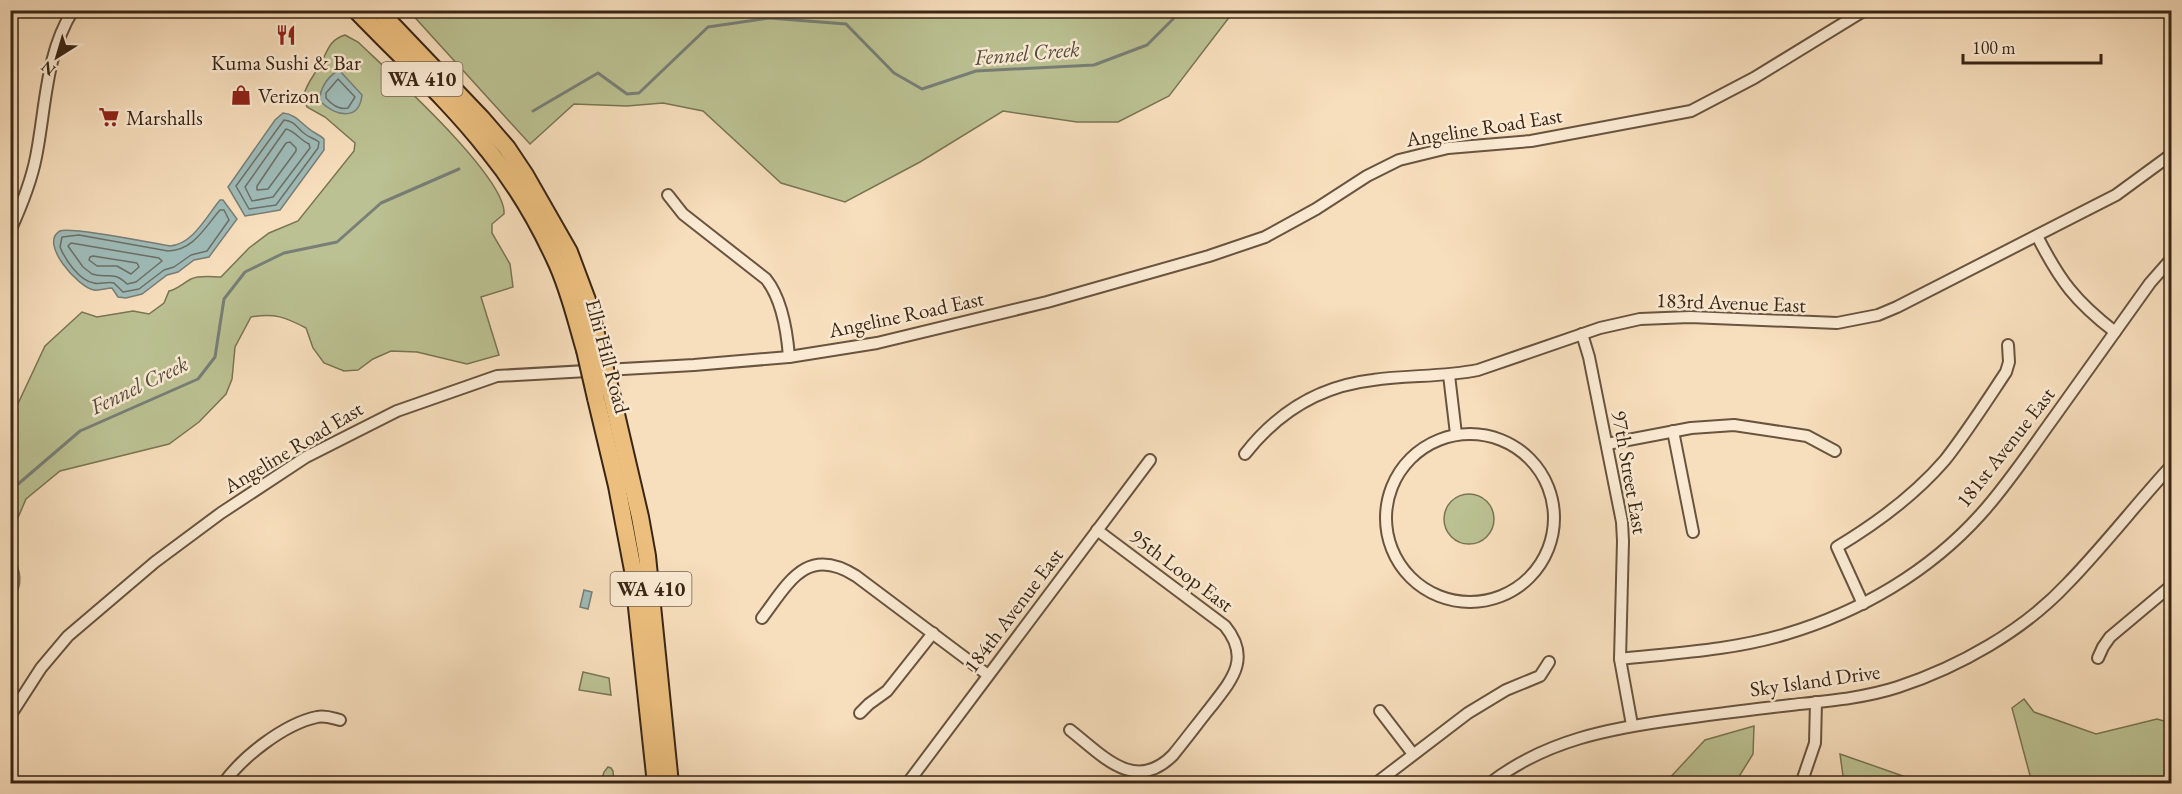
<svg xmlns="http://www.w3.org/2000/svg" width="2182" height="794" font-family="'EB Garamond',serif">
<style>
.green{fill:#bbc192;stroke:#7a7454;stroke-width:1.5}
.water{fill:#9fbbb8;stroke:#777f77;stroke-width:1.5}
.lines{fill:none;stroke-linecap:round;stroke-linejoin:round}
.shore{stroke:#6c7066;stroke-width:1.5}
.stream{stroke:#777f77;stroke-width:3}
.minor-casing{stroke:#69543f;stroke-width:14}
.highway-casing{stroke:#3a2615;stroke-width:20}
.minor{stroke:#faead3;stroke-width:10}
.highway{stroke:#ecbf7e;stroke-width:16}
.highway-bridge-casing{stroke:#3a2615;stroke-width:20;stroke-linecap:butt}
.highway-bridge{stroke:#ecbf7e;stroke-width:16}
.labels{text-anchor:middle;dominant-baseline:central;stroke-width:5;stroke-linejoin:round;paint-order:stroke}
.shield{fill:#faead3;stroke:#74614e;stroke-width:1.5}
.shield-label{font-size:20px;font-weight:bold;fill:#3a2615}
.poi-label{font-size:21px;fill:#3a2615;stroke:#faead3;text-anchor:start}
.street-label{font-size:21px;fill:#3a2615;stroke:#faead3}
.water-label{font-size:22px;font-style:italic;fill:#534b3e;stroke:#faead3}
</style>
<rect width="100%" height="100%" fill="#f7debc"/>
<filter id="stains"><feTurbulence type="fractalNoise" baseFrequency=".00333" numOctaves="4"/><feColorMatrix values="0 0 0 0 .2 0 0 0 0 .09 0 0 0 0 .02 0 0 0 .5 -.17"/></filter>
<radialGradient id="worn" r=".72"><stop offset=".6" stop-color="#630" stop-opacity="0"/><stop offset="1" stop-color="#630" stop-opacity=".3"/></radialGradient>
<g class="green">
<path d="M409,11H1234L1169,96L1118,122H1077L1003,111L920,162L845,202L781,183L703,111L663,103L627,106L574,104L530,144Z"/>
<path d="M345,35L358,42C388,71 507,177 504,214L492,224V233L510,264L513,287L481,297L499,355L467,364L417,352L391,351L373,359L358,370L344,371L324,363L313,348L306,328C285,317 275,313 251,317L235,347L232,379L226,394L199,422L169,444L60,471L26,499L11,534V415L14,412L45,346L82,312L97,317L133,311L149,314L164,303L169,291C178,289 183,283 191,279C200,275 212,277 221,277L249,248L269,233L298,221L354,151L355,143L325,117L307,107L303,97C307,82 314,76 321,63C328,50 329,40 345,35Z"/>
<circle cx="1469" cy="519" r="25"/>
<path d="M10,545C18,567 27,582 11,602Z"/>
<path d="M583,672L609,678L611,695L579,690Z"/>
<path d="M2024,699L2034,712L2096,734L2157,719L2171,723V783H2032L2012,708Z"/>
<path d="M1754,726L1753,754L1735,783H1665L1705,740Z"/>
<path d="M1840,754L1923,783H1844Z"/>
<path d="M608,767L611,768L613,771L614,783L601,781L604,772Z"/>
</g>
<g class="water">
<path d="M339,70L362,95C359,122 335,116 320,101C319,89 328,76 339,70Z"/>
<path d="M283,113C295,114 300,122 308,128C313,133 319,134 324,139V150L280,210L245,216L228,187L275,120Z"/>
<path d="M220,200H223L237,219L209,257L194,260L178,272L167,275L142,294L126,298L118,297L112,288C106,288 100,291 94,290C79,288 38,243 60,231C70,226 152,243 170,246C193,244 206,217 220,200Z"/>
<path d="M584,590L592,592L588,609L580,607Z"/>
</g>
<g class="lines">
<g class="shore">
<path d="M338,79L355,97L348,108C339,110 332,105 326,98V93Z"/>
<path d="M284,120C295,121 297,128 305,134C310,138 314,138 319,142L318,148L276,205L249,209L236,186Z"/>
<path d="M286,129C295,131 300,140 309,144L310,148L273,197L252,201L245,187Z"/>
<path d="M290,142L296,148V151L268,189L257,190V186L286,143Z"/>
<path d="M220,210H224L229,220L207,251L191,255L174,267L164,270L139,289L123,292L114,283C107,281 100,285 94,283C79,281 65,259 60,247L62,237L79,235L168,251C194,250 205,227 220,210Z"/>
<path d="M71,243L159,258L162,261L136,282L127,284C113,270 107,279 92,274L83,267L68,246Z"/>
<path d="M93,256L137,263L139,267L131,274L117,266H97L89,260L90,257Z"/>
</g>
<g class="stream">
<path d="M533,111L598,73L627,94L639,93L708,27L769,18L846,24L894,73L922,89L976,71L1094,65L1147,45L1182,10"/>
<path d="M10,491L80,431L198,379L215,357L224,299L245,272L284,253L337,242L381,203L459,169"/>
</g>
<g class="minor-casing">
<g id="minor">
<path d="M668,195L683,214L766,279C782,299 787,331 789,357"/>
<path d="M10,231C21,207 31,183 36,157C46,107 45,55 73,10"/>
<path d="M2037,236C2060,281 2075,301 2115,332"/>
<path d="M1582,334L1589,357L1622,522L1623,541L1620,659L1632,725"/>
<path d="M1449,375L1456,434"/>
<path d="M1673,431L1693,532"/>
<circle cx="1470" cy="518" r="84"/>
<path d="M1607,444L1691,428L1734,425L1807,436L1835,451"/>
<path d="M1245,454C1277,413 1320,386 1373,380C1408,375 1443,377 1478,370L1600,328L1640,319L1690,317L1837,323L1878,315L1897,307L2116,195L2172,154"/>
<path d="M1863,604L1837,547C1877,523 1914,496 1945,460C1967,432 1986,402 2006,372L2009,362L2008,345"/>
<path d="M762,618C789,582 807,545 856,576L988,675"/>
<path d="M2098,658L2103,647L2110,637L2172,585"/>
<path d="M1620,659C1676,653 1733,650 1786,634C1860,612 1929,572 1981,514C2008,484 2031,449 2055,416C2086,372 2118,328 2150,283L2172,258"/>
<path d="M1380,711L1413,754"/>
<path d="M860,713L869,704L887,691L933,633"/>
<path d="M10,716L41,668L68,636L155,562L221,513L306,457L397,411L497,376L694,365L789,357L877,343L1047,302L1209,256L1265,237L1316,209L1367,176L1399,160L1448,148L1531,141L1691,111L1754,78L1865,10"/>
<path d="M1070,730C1102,755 1135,794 1173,755C1186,739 1198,723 1210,708C1231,681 1252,659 1225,626L1097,530"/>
<path d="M223,784C242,757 284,724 317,717C325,715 332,718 340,720"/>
<path d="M907,784L1150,460"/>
<path d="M1375,784L1468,713L1506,690L1540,676L1549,662"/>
<path d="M1489,784C1545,740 1611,728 1679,719C1716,714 1754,709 1791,705C1828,701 1864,698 1898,687C1959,667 2023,631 2067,584C2104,546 2136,504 2172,465"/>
<path d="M1801,784L1815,743L1816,702"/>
</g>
</g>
<g class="highway-casing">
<g id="highway">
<path d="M356,10C400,56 449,100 488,150C515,183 537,220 555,259C569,288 576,320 585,350"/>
<path d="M378,10L482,119L507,148L525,175L569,252L587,300L600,349"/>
<path d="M612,397L640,517L647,556L670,784"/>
<path d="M596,398L617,486L633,570L656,784"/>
</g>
</g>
<use href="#minor" class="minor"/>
<use href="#highway" class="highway"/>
<g class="highway-bridge-casing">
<g id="highway-bridge">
<path d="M600,349L612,397"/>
<path d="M585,350L596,398"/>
</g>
</g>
<use href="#highway-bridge" class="highway-bridge"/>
</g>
<defs>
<g id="restaurant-bare" transform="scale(1.62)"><path d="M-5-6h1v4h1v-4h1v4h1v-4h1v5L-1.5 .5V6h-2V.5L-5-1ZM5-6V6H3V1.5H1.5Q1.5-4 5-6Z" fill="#8f2418" stroke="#faead3" stroke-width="2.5" paint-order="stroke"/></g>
<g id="shop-bare" transform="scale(1.62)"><path d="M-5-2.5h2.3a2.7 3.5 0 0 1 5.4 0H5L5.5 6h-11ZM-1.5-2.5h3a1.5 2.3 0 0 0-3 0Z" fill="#8f2418" stroke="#faead3" stroke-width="2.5" paint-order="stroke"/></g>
<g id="supermarket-bare" transform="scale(1.62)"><path d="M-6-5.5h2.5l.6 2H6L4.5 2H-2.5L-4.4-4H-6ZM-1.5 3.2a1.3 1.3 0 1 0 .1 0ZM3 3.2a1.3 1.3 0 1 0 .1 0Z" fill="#8f2418" stroke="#faead3" stroke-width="2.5" paint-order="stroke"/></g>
</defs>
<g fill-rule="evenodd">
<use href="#restaurant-bare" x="286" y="35"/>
<use href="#shop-bare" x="241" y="95"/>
<use href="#supermarket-bare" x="109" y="117"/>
</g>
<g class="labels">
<g class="shield">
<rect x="381.5" y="62" width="81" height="34" rx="4.5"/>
<rect x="610.5" y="572" width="81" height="34" rx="4.5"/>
</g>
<g class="shield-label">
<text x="422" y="79">WA 410</text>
<text x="651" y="589">WA 410</text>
</g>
<g class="poi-label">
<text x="286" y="62" text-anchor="middle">Kuma Sushi &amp; Bar</text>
<text x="258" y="95">Verizon</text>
<text x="126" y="117">Marshalls</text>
</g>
<g class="street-label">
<text transform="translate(1484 127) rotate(-9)">Angeline Road East</text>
<text transform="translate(1731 302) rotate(2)">183rd Avenue East</text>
<text transform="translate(906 314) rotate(-12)">Angeline Road East</text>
<text transform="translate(608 356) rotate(75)">Elhi Hill Road</text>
<text transform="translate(293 447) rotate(-31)">Angeline Road East</text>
<text transform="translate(2005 447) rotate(-52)">181st Avenue East</text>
<text transform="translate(1630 472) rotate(80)">97th Street East</text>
<text transform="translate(1182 570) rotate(37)">95th Loop East</text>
<text transform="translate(1013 610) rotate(-53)">184th Avenue East</text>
<text transform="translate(1815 680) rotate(-8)">Sky Island Drive</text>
</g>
<g class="water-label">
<text transform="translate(1027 53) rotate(-5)">Fennel Creek</text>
<text transform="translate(139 385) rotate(-26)">Fennel Creek</text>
</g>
</g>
<rect width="2182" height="794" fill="none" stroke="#f7debc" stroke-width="36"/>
<rect x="12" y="12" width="2158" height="770" fill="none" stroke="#3a2615" stroke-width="3"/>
<rect x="18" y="18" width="2146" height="758" fill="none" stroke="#3a2615" stroke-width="1.5"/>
<g transform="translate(57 57) rotate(217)" stroke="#faead3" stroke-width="4.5" paint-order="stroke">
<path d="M0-4.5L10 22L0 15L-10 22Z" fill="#3a2615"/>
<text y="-9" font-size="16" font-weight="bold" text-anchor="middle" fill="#3a2615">N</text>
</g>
<path d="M1963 54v9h138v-9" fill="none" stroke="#3a2615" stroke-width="3"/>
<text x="1972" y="54" font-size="18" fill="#3a2615" stroke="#faead3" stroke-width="4.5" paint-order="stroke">100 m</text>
<rect width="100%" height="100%" filter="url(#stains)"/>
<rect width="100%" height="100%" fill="url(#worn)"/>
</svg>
